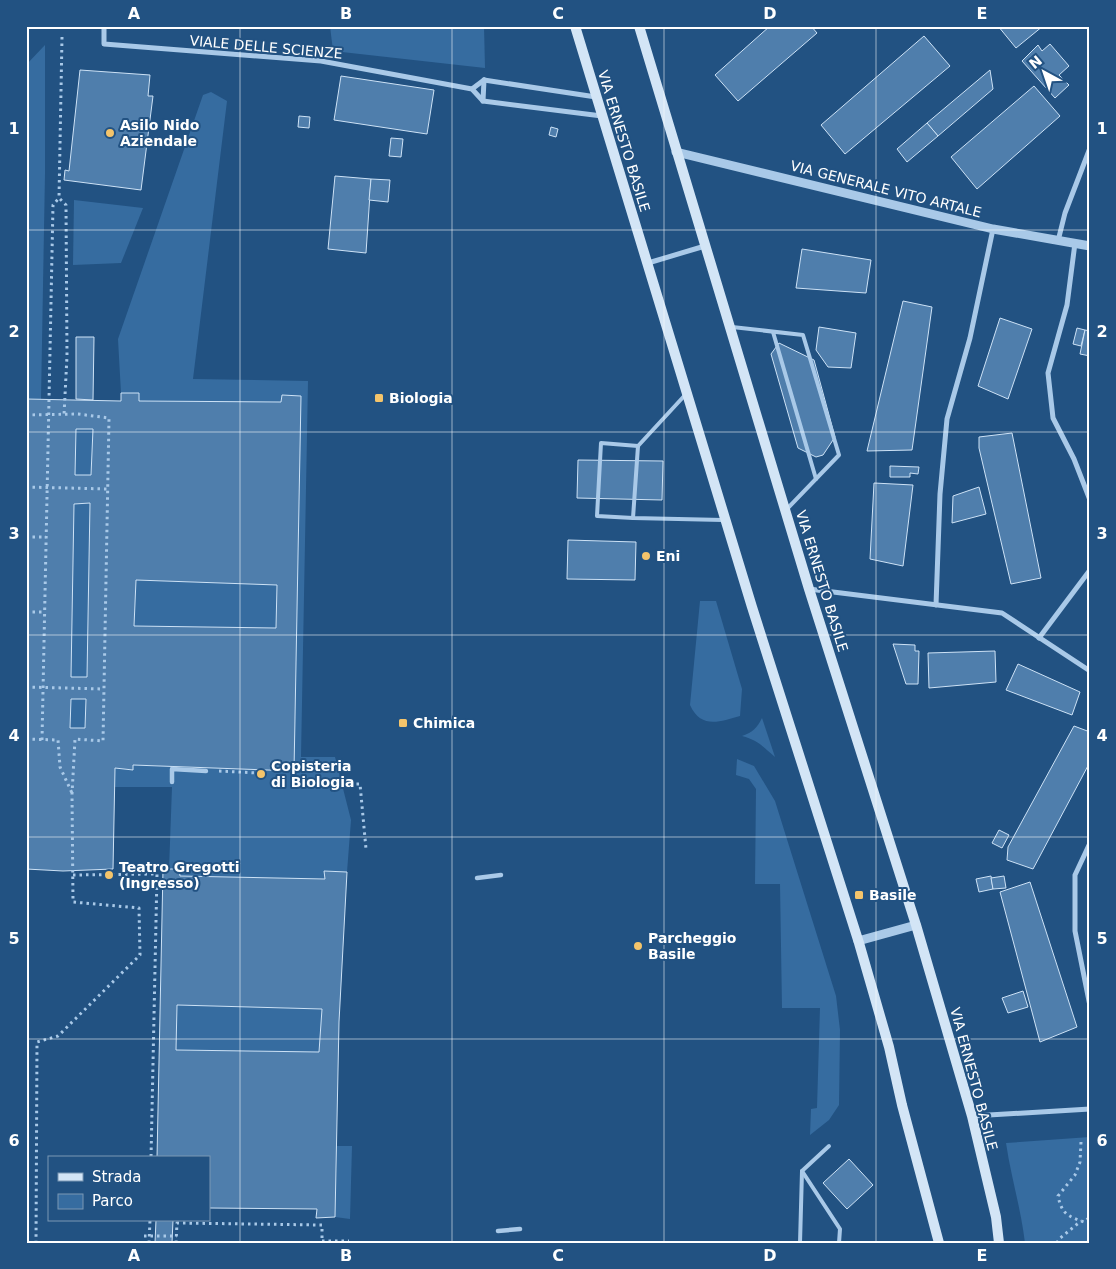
<svg xmlns="http://www.w3.org/2000/svg" width="1116" height="1269" font-family="'DejaVu Sans',sans-serif">
<style>
.green{fill:#366ca0}
.building{fill:#4f7eac;stroke:#cde2f6;fill-rule:evenodd}
.lines{fill:none;stroke-linecap:round;stroke-linejoin:round}
.path{stroke:#a9c9e8;stroke-width:3;stroke-dasharray:2.5 4;stroke-linecap:butt}
.service{stroke:#a9c9e8;stroke-width:4}
.pedestrian{stroke:#a9c9e8;stroke-width:4.5}
.minor{stroke:#a9c9e8;stroke-width:5}
.tertiary{stroke:#a9c9e8;stroke-width:9}
.secondary{stroke:#d3e5f6;stroke-width:10}
.grid{fill:none;stroke:#fff;stroke-width:1;stroke-opacity:0.55}
.poi-dot{fill:#f4c46b;stroke:#225282;stroke-width:2}
.labels{text-anchor:middle;dominant-baseline:central;stroke-width:4;stroke-linejoin:round;paint-order:stroke}
.street-label{font-size:14px;fill:#fff;stroke:#225282}
.poi-label{font-size:14px;font-weight:bold;fill:#fff;stroke:#225282;text-anchor:start}
.neatline{fill:none;stroke:#fff;stroke-width:2}
.grid-label{font-size:16px;text-anchor:middle;font-weight:bold;fill:#fff}
</style>
<rect width="100%" height="100%" fill="#225282"/>
<g class="green">
<path d="M330,26H484L485,68L333,51Z"/>
<path d="M45,45V173L41,399H26V65Z"/>
<path d="M211,92L227,101L193,379L308,381L301,757H335L351,820L347,872L325,871V879L180,876L169,870L172,787H115V768L133,770V765L294,771L301,396L282,395L281,402L139,401V393H121L118,339L203,95Z"/>
<path d="M74,200L143,208L121,263L73,265Z"/>
<path d="M76,429H93L91,475H75Z"/>
<path d="M90,503L87,677H71L74,504Z"/>
<path d="M136,580L277,585L276,628L134,626Z"/>
<path d="M700,601H716L742,689L740,716C719,722 701,729 690,705Z"/>
<path d="M71,699H86L85,728H70Z"/>
<path d="M762,718L775,757C763,747 758,740 742,736C753,732 757,728 762,718Z"/>
<path d="M737,759L754,766L775,801L836,996L840,1030L839,1105L829,1120L810,1135L811,1109L817,1108L820,1008H782L780,884H755L756,789L749,779L736,775Z"/>
<path d="M177,1005L322,1009L319,1052L176,1050Z"/>
<path d="M1090,1137V1243H1025C1021,1209 1011,1177 1006,1143Z"/>
<path d="M337,1146H352L350,1219L335,1217Z"/>
</g>
<g class="building">
<path d="M770,26H811L817,33L738,101L715,75Z"/>
<path d="M998,26H1043L1016,48Z"/>
<path d="M924,36L950,66L845,154L821,125Z"/>
<path d="M1050,44L1069,66L1059,75L1069,85L1055,98L1022,61L1038,45L1042,51Z"/>
<path d="M80,70L150,75L148,96H153L141,190L64,180L65,170L69,171Z"/>
<path d="M990,70L993,89L938,136L927,123Z"/>
<path d="M341,76L434,90L427,134L334,120Z"/>
<path d="M1034,86L1060,116L977,189L951,157Z"/>
<path d="M299,116L310,117L309,128L298,127Z"/>
<path d="M927,123L938,136L907,162L897,149Z"/>
<path d="M551,127L558,129L556,137L549,135Z"/>
<path d="M391,138L403,139L401,157L389,156Z"/>
<path d="M335,176L371,179L366,253L328,249Z"/>
<path d="M371,179L390,180L388,202L369,200Z"/>
<path d="M802,249L871,260L866,293L796,288Z"/>
<path d="M903,301L932,307L912,450L867,451Z"/>
<path d="M1000,318L1032,329L1008,399L978,386Z"/>
<path d="M819,327L856,333L851,368L828,367L816,350Z"/>
<path d="M1077,328L1085,330L1081,346L1073,344Z"/>
<path d="M1085,330L1090,331V356L1080,354Z"/>
<path d="M76,337H94L93,400L76,399Z"/>
<path d="M779,343L814,360L835,437L823,455L816,457L798,448L771,354Z"/>
<path d="M121,393H139V401L281,402L282,395L301,396L294,771L133,765V770L115,768L113,869L63,871L26,869V399L121,401ZM76,429H93L91,475H75ZM90,503L87,677H71L74,504ZM136,580L277,585L276,628L134,626ZM71,699H86L85,728H70Z"/>
<path d="M1012,433L1041,578L1011,584L979,448V437Z"/>
<path d="M578,460L663,461L662,500L577,498Z"/>
<path d="M890,466L919,467L918,474L910,473V477H890Z"/>
<path d="M874,483L913,485L903,566L870,559Z"/>
<path d="M979,487L986,514L952,523L953,496Z"/>
<path d="M568,540L636,542L635,580L567,579Z"/>
<path d="M893,644L915,645V651H919L918,684H906Z"/>
<path d="M995,651L996,682L929,688L928,653Z"/>
<path d="M1018,664L1080,692L1072,715L1006,690Z"/>
<path d="M1074,726L1090,732V762L1033,869L1007,860L1008,847Z"/>
<path d="M999,830L1009,835L1002,848L992,843Z"/>
<path d="M163,869H179L180,876L325,879L324,871L347,872L339,1022L335,1217L316,1218L317,1209L209,1208V1158H157ZM177,1005L322,1009L319,1052L176,1050Z"/>
<path d="M991,876L993,889L979,892L976,879Z"/>
<path d="M1004,876L1006,888L993,889L991,878Z"/>
<path d="M1030,882L1077,1027L1040,1042L1000,892Z"/>
<path d="M1023,991L1028,1007L1008,1013L1002,998Z"/>
<path d="M849,1159L873,1185L847,1209L823,1183Z"/>
<path d="M156,1220H173L172,1243H155Z"/>
</g>
<g class="lines">
<g class="path">
<path d="M62,37L59,198L66,205L67,356L64,415"/>
<path d="M26,415L78,414L109,418L103,741L75,739L72,794L73,902L139,908L140,955L58,1036L37,1042L36,1243"/>
<path d="M26,487L108,489"/>
<path d="M26,537H46"/>
<path d="M26,612H44"/>
<path d="M26,687L104,689"/>
<path d="M26,739L58,740L60,767L72,793"/>
<path d="M42,740L53,205L59,198"/>
<path d="M219,771L258,773"/>
<path d="M298,785L360,784L366,849"/>
<path d="M73,875L157,874L151,1158"/>
<path d="M1081,1142L1080,1162L1075,1175L1058,1196C1062,1214 1067,1216 1084,1222L1090,1217"/>
<path d="M144,1236H177"/>
<path d="M322,1241H349"/>
<path d="M149,1243L150,1220"/>
<path d="M176,1243L177,1223L322,1225V1243"/>
<path d="M1057,1243L1059,1239L1081,1221"/>
</g>
<g class="service">
<path d="M732,327L803,335L839,455L787,509"/>
<path d="M773,332L816,479"/>
<path d="M686,394L638,446L633,518L723,520"/>
<path d="M633,518L597,516L601,443L638,446"/>
<path d="M802,1171L840,1229L839,1243"/>
<path d="M800,1243L802,1171L829,1146"/>
</g>
<g class="pedestrian">
<path d="M172,782V769L206,771"/>
<path d="M477,878L501,875"/>
<path d="M498,1231L520,1229"/>
</g>
<g class="minor">
<path d="M104,26V44L321,61L472,89L483,101L602,116"/>
<path d="M484,80L596,97"/>
<path d="M472,89L484,80"/>
<path d="M483,101L484,80"/>
<path d="M1058,241L1065,213L1090,148"/>
<path d="M1075,243L1067,305L1048,373L1053,418L1074,459L1090,500"/>
<path d="M648,263L705,246"/>
<path d="M809,589L1002,613L1090,671"/>
<path d="M936,605L940,494L947,419L970,338L993,229"/>
<path d="M1039,638L1090,570"/>
<path d="M1090,843L1075,875V931L1090,1006"/>
<path d="M972,1116L1090,1109"/>
</g>
<g class="tertiary">
<path d="M676,152L993,229L1090,246"/>
<path d="M858,941L916,925"/>
</g>
<g class="secondary">
<path d="M575,26L752,607L859,943L889,1047L902,1105L939,1243"/>
<path d="M639,26L809,589L916,925L972,1116L996,1217L999,1243"/>
</g>
</g>
<path class="grid" d="M240,26V1243M452,26V1243M664,26V1243M876,26V1243M26,230H1090M26,432H1090M26,635H1090M26,837H1090M26,1039H1090"/>
<g class="poi-dot">
<circle cx="110" cy="133" r="5"/>
<rect x="374" y="393" width="10" height="10" rx="2.5"/>
<circle cx="646" cy="556" r="5"/>
<rect x="398" y="718" width="10" height="10" rx="2.5"/>
<circle cx="261" cy="774" r="5"/>
<circle cx="109" cy="875" r="5"/>
<rect x="854" y="890" width="10" height="10" rx="2.5"/>
<circle cx="638" cy="946" r="5"/>
</g>
<g class="labels">
<g class="street-label">
<text transform="translate(266 47) rotate(5)">VIALE DELLE SCIENZE</text>
<text transform="translate(624 141) rotate(73)">VIA ERNESTO BASILE</text>
<text transform="translate(886 189) rotate(14)">VIA GENERALE VITO ARTALE</text>
<text transform="translate(822 581) rotate(73)">VIA ERNESTO BASILE</text>
<text transform="translate(974 1079) rotate(75)">VIA ERNESTO BASILE</text>
</g>
<g class="poi-label">
<text x="120" y="125">Asilo Nido<tspan x="120" dy="16">Aziendale</tspan></text>
<text x="389" y="398">Biologia</text>
<text x="656" y="556">Eni</text>
<text x="413" y="723">Chimica</text>
<text x="271" y="766">Copisteria<tspan x="271" dy="16">di Biologia</tspan></text>
<text x="119" y="867">Teatro Gregotti<tspan x="119" dy="16">(Ingresso)</tspan></text>
<text x="869" y="895">Basile</text>
<text x="648" y="938">Parcheggio<tspan x="648" dy="16">Basile</tspan></text>
</g>
</g>
<rect width="1116" height="1269" fill="none" stroke="#225282" stroke-width="55"/>
<rect x="48" y="1156" width="162" height="65" fill="#225282" stroke="#7a97b4"/>
<rect x="58" y="1173" width="25" height="8" fill="#d3e5f6" stroke="#7a97b4"/>
<text x="92" y="1182" font-size="15" fill="#ffffff">Strada</text>
<rect x="58" y="1194" width="25" height="15" fill="#366ca0" stroke="#7a97b4"/>
<text x="92" y="1206" font-size="15" fill="#ffffff">Parco</text>
<g transform="translate(1044 72) rotate(320)" stroke="#225282" stroke-width="4" paint-order="stroke">
<path d="M0-4L9 19L0 12L-9 19Z" fill="#ffffff"/>
<text y="-8" font-size="14" font-weight="bold" text-anchor="middle" fill="#ffffff">N</text>
</g>
<rect x="28" y="28" width="1060" height="1214" class="neatline"/>
<g class="grid-label">
<text x="134" y="19">A</text>
<text x="346" y="19">B</text>
<text x="558" y="19">C</text>
<text x="770" y="19">D</text>
<text x="982" y="19">E</text>
<text x="14" y="134">1</text>
<text x="1102" y="134">1</text>
<text x="14" y="337">2</text>
<text x="1102" y="337">2</text>
<text x="14" y="539">3</text>
<text x="1102" y="539">3</text>
<text x="14" y="741">4</text>
<text x="1102" y="741">4</text>
<text x="14" y="944">5</text>
<text x="1102" y="944">5</text>
<text x="14" y="1146">6</text>
<text x="1102" y="1146">6</text>
<text x="134" y="1261">A</text>
<text x="346" y="1261">B</text>
<text x="558" y="1261">C</text>
<text x="770" y="1261">D</text>
<text x="982" y="1261">E</text>
</g>
</svg>
